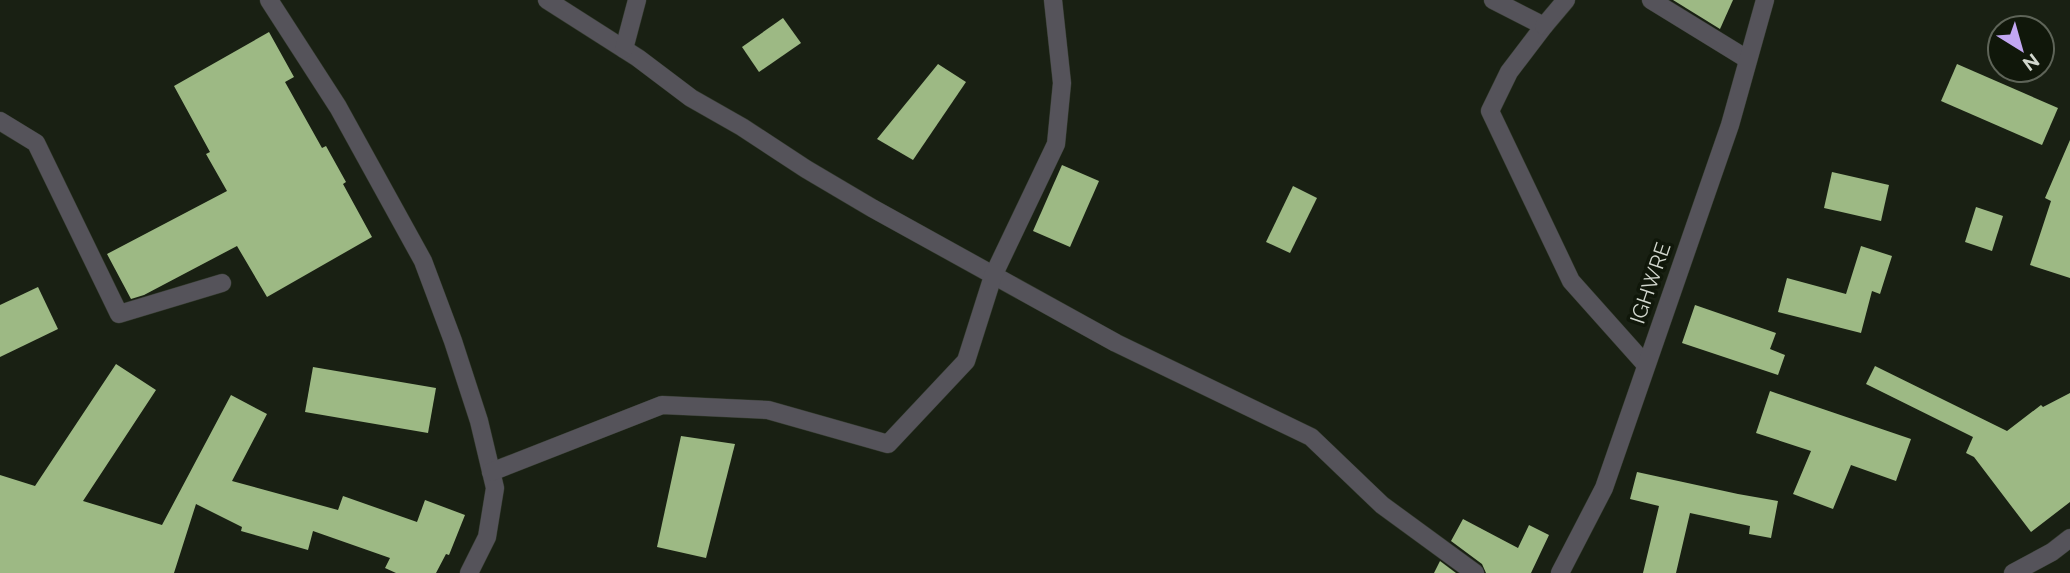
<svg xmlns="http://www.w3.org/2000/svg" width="2070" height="573" font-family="Raleway,sans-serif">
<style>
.building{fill:#9db984}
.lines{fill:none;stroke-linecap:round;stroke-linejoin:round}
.minor-casing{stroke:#333a2d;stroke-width:19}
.minor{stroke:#55535a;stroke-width:18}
.labels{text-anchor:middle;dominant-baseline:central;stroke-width:7;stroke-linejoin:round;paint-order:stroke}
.street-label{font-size:21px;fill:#d2d7ce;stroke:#10170a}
</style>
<rect width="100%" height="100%" fill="#192013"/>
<g class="building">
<path d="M1673,0H1733L1720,29Z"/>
<path d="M783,18L801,43L759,72L742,47Z"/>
<path d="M269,32L294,77L285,82L322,148L326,146L346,182L343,184L372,237L267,297L237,246L144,295L131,299L107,254L227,191L206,154L210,152L174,86Z"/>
<path d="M938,64L966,82L913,160L877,139Z"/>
<path d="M1957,64L2058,108L2042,145L1941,101Z"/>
<path d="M2070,140V278L2030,265L2051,201L2045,198Z"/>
<path d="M1062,165L1099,181L1070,247L1033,231Z"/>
<path d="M1832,172L1889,185L1881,221L1824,208Z"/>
<path d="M1293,186L1317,198L1290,253L1266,242Z"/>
<path d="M1976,207L2003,216L1992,251L1965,242Z"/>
<path d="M1861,246L1892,256L1880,294L1872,291L1861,333L1778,312L1787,278L1846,294Z"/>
<path d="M38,287L58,329L0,357V305Z"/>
<path d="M1695,305L1776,333L1770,349L1785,355L1778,375L1682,343Z"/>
<path d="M116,364L156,390L83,501L162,525L231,395L267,414L232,481L338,510L343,496L417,522L425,500L465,515L449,555L446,554L436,573H396L385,568L390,558L313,531L308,550L241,531L242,527L196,504L174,573H0V475L35,486Z"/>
<path d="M1875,366L2007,431L2041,405L2043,407L2070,393V502L2031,532L1974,457L1966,453L1973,437L1866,384Z"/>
<path d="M313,367L436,388L428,433L305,412Z"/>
<path d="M1770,391L1911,439L1896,481L1851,465L1833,509L1793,494L1811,451L1756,433Z"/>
<path d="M681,436L735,444L706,558L657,547Z"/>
<path d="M1637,472L1738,494L1778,501L1771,538L1749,534L1750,526L1690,513L1676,573H1643L1659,506L1630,499Z"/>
<path d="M1463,519L1518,548L1529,525L1549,535L1531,573H1486L1482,564L1451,541Z"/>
<path d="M1440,561L1456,573H1434Z"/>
</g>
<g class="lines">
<g class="minor-casing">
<g id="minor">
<path d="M269,0L338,107L423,261L453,341L479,421L495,488L487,537L469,573"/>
<path d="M547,0L638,58L691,98L742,127L806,169L872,208L1116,343L1311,437L1382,505L1475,573"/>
<path d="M1493,0L1544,26L1509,72L1490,111L1571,281L1646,365"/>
<path d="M1651,0L1747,59"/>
<path d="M1544,26L1566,0"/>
<path d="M624,49L637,0"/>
<path d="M0,121L36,143L119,314L222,283"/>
<path d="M491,472L662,405L768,410L888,444L966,361L993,276L1056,144L1062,83L1053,0"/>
<path d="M1560,573L1604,488L1730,125L1765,0"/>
<path d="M2013,573L2052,552L2070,538"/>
</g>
</g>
<use href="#minor" class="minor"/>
</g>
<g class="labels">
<g class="street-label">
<text transform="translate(1650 283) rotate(-71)">IGHWRE</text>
</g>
</g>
<g transform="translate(2021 49) rotate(143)"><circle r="33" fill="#10170a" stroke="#5e6458" stroke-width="2"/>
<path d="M0-5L12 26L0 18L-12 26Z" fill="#c2a7f2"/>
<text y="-10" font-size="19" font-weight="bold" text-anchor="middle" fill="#d2d7ce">N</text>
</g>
</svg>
